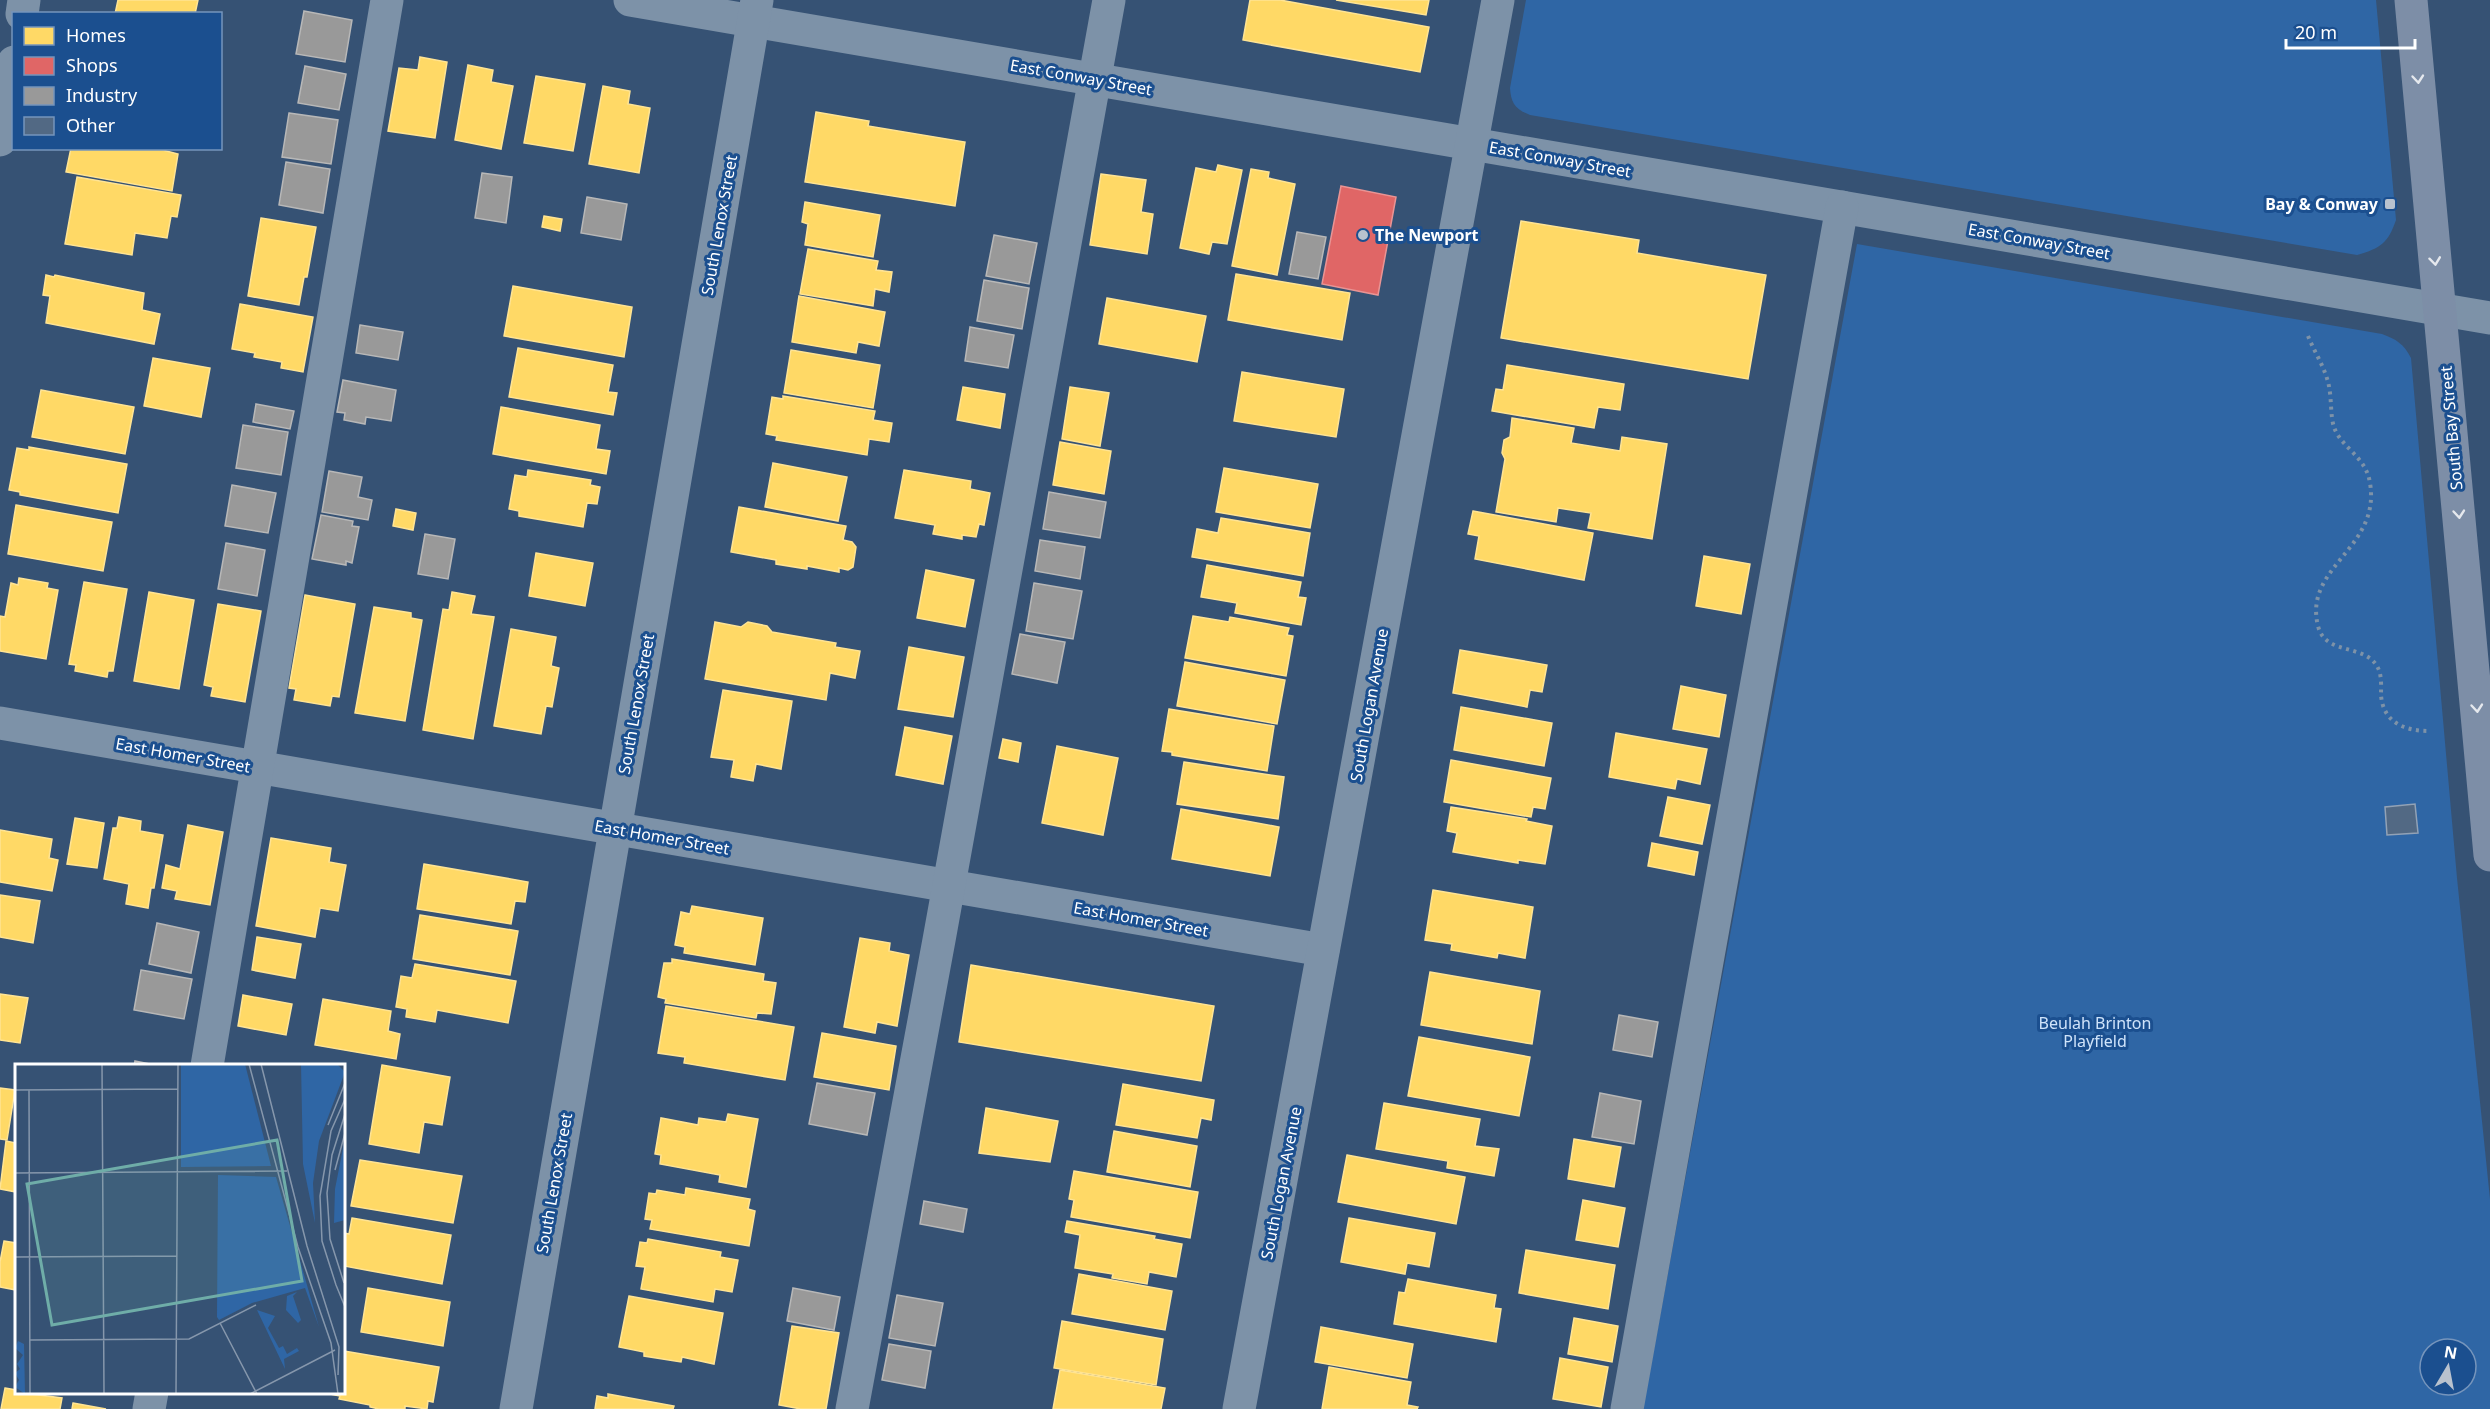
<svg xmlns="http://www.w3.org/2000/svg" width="2490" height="1409" font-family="'Noto Sans',sans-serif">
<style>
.green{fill:#2f66a5;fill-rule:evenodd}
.homes{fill:#ffd966;stroke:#ffe494;stroke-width:1.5}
.shops{fill:#e06666;stroke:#e99494;stroke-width:1.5}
.industry{fill:#999;stroke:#b8b8b8;stroke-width:1.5}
.building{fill:#526984;stroke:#92a2b6;stroke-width:1.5}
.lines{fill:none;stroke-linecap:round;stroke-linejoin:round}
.path{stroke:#7d92a8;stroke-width:4;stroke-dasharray:3 4.5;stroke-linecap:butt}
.minor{stroke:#7d92a8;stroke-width:33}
.major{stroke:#7d8ea7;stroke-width:33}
.oneway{stroke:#e5e8ed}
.poi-dot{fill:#b9c2ce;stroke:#1b4f8f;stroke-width:2}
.labels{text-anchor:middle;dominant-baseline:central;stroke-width:6;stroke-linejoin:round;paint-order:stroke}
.street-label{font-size:16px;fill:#fff;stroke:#1b4f8f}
.poi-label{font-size:16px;font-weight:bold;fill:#fff;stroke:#1b4f8f;text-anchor:end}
.park-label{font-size:16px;fill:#cfe3fa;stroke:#1b4f8f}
.inset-road{fill:none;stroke:#8697ac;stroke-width:1.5}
.view{fill:#6fada8;fill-opacity:0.15;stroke:#6fada8;stroke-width:3}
.inset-edge{fill:none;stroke:#fff;stroke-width:3}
</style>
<rect width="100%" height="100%" fill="#365274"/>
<g class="green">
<path d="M1526,0H2376L2396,220C2388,243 2381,248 2357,255L1530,115C1515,109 1511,103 1510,88Z"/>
<path d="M1857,244L2382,334C2396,339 2404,344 2411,358L2457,878L2490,1199V1409H1643ZM2430,1349H2466V1385H2430Z"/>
</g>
<g class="homes">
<path d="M118,0H198L195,14H115Z"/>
<path d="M1250,0H1280L1429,27L1420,72L1243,40Z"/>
<path d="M1336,0H1429L1426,15Z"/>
<path d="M420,57L447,62L435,138L388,131L399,68L418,70Z"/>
<path d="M468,65L493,70L491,82L513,86L501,149L455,140Z"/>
<path d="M536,76L585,84L573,151L524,143Z"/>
<path d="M603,86L630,91L628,104L650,108L639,173L589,164Z"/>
<path d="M816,112L869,121L868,126L965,142L955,206L805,182Z"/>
<path d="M71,148H155L178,154L172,191L66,172Z"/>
<path d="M1218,165L1242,170L1227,244L1212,242L1209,254L1180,248L1196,168L1216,172Z"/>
<path d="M1251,169L1269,172L1268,178L1295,184L1277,275L1232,266Z"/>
<path d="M1101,174L1146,180L1141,212L1153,214L1147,254L1090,245Z"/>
<path d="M77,177L181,195L177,217L171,216L167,238L135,233L132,255L65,244Z"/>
<path d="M805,202L880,215L873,257L805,245L808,224L802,222Z"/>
<path d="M544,216L562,219L560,231L542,227Z"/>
<path d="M261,218L316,227L307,277H304L299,305L248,296Z"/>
<path d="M1521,221L1639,240L1637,253L1766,275L1748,379L1501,338Z"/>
<path d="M808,249L878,261L876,270L892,272L889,292L875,289L873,306L800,294Z"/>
<path d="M1236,274L1350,293L1342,340L1228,320Z"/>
<path d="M46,275L54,277L55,275L144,293L142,310L160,314L154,344L46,323L50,296L43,295Z"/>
<path d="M513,286L632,307L624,357L504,336Z"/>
<path d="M799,296L885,312L879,346L858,342L856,353L792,342Z"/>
<path d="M1107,298L1206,316L1197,362L1099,344Z"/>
<path d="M240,304L313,317L303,372L281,368L282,362L254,357L255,353L232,349Z"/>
<path d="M518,348L613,365L608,392L617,393L613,415L509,397Z"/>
<path d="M791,350L880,365L873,408L784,393Z"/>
<path d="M153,358L210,368L201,417L144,406Z"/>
<path d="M1507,365L1624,384L1620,410L1598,407L1594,428L1492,411L1496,389L1503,390Z"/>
<path d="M1242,372L1344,389L1336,437L1234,421Z"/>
<path d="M963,387L1005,394L1000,428L957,420Z"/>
<path d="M1070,387L1109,393L1100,446L1062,439Z"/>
<path d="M41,390L134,407L125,454L32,437Z"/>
<path d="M783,396L875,411L873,420L892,423L889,442L869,439L867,455L776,440L777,436L766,434L772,397L783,399Z"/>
<path d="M501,407L600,425L596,449L610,451L606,474L493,454Z"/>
<path d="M1512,418L1574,428L1571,443L1620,451L1622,437L1667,444L1652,539L1588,528L1591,513L1558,508L1556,522L1496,512L1505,459L1502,453L1504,440L1510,437Z"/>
<path d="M1060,442L1111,451L1104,494L1053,485Z"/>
<path d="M29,447L127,464L118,513L20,495V492L9,490L17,448L29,450Z"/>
<path d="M773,463L847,477L838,521L765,507Z"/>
<path d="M1224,468L1318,484L1310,528L1216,512Z"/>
<path d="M528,470L591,480L590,485L600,487L597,504L587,503L583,527L519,516V511L509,509L515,475L527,477Z"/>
<path d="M904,470L971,481L970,489L990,493L984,525L979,524L976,537L962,535V539L933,534L935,525L895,518Z"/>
<path d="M16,505L112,522L103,571L8,554Z"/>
<path d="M739,507L846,526L843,540L852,542L856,547L853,567L848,570L839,568V572L807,566V569L776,564V560L731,552Z"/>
<path d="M396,509L416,513L413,530L393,526Z"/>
<path d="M1473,511L1593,533L1584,580L1475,559L1479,536L1468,534Z"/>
<path d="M1221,518L1310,533L1303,576L1192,557L1197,529L1218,533Z"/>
<path d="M536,553L593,563L585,606L529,596Z"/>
<path d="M1704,556L1750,564L1741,614L1696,606Z"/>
<path d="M1207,565L1301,582L1298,597L1306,598L1301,625L1235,613L1237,603L1201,597Z"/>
<path d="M926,570L974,580L965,627L917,618Z"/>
<path d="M19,578L48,583L47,588L58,590L46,659L0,651V616L5,617L11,583L18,585Z"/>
<path d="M84,582L127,589L113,671H108L107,677L75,671L76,665L69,664Z"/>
<path d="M149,592L194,600L179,689L134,681Z"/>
<path d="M452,592L475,596L471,614L494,617L473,739L423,730L443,609L449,610Z"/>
<path d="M305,595L355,604L339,697L332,696L330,706L294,700L296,689L289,688Z"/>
<path d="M218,604L261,611L245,702L211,696L213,687L204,685Z"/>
<path d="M374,607L411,613V618L422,620L405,721L355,713Z"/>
<path d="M1193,616L1229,622L1230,617L1289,628L1287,635L1293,636L1286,676L1185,658Z"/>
<path d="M715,622L741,627L748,622L767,626L772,632L836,643L835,647L860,651L855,678L830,673L826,700L705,679Z"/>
<path d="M511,629L556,637L551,666L559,668L552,707L546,706L541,734L494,726Z"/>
<path d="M909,647L964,657L953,717L898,709Z"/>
<path d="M1460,650L1547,665L1542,692L1530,690L1527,707L1453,693Z"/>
<path d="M1185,662L1285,680L1277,724L1177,706Z"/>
<path d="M1681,686L1726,695L1719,737L1673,729Z"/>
<path d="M723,690L792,701L781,769L756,764L753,781L731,777L734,760L711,757Z"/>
<path d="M1461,707L1552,723L1544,766L1454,750Z"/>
<path d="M1169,709L1274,726L1267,771L1172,755V752L1162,751Z"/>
<path d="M905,727L952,736L943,784L896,775Z"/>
<path d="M1616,733L1707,749L1700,784L1677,779L1675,789L1609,777Z"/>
<path d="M1003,739L1021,743L1018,762L999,758Z"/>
<path d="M1057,746L1118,758L1103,835L1042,823Z"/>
<path d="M1451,760L1551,778L1545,809L1533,807L1531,817L1444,802Z"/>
<path d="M1184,762L1284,777L1278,819L1177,804Z"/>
<path d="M1668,797L1710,805L1702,844L1660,836Z"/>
<path d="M1451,807L1527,819L1526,821L1552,826L1545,864L1518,860V863L1453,852L1457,833L1447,831Z"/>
<path d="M1181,809L1279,827L1270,876L1172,859Z"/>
<path d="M119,817L141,821L140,831L163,835L154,888H151L148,908L126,904L129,884L104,879L113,828H117Z"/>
<path d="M75,818L104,823L97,868L67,864Z"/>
<path d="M188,825L223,832L210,905L175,899L177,891L162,888L166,865L180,869Z"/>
<path d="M0,830L52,839L49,858L58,860L52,891L0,882Z"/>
<path d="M271,838L331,848L329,862L346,865L338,911L320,908L315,937L256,926Z"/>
<path d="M1652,843L1698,852L1694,875L1648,866Z"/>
<path d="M424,864L528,882L525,902L515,901L511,924L417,909Z"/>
<path d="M1433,890L1533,907L1525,958L1498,953L1497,958L1451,950L1452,944L1425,940Z"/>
<path d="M0,895L40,901L33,943L0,937Z"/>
<path d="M692,906L763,918L755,965L684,953L685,947L675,945L681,912L690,914Z"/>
<path d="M420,915L518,931L510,975L413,959Z"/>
<path d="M257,937L301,944L295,978L252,970Z"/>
<path d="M860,938L890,943L889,951L909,955L897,1026L877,1022L875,1033L844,1027Z"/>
<path d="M672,959L764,974L763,981L776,983L771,1014L757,1013L756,1018L665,1003L666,999L658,997L664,963H672Z"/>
<path d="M415,964L516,981L508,1023L437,1010L435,1022L406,1017L407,1009L396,1007L401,976L412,978Z"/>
<path d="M971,965L1214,1006L1201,1081L959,1042Z"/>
<path d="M1430,972L1540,991L1532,1044L1421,1025Z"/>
<path d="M0,994L28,998L20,1043L0,1040Z"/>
<path d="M243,995L292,1004L286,1035L238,1026Z"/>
<path d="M323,999L391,1011L388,1031L400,1034L396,1059L315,1045Z"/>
<path d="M666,1006L794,1027L785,1080L684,1063L685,1057L658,1053Z"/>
<path d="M822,1033L896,1046L889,1090L814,1077Z"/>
<path d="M1419,1037L1530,1057L1519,1116L1408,1096Z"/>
<path d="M382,1065L450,1077L442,1125L424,1122L419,1153L369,1144Z"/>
<path d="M1123,1084L1214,1100L1211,1120L1201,1118L1197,1138L1116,1125Z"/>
<path d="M0,1088L15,1090L7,1140L0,1139Z"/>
<path d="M1384,1103L1480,1119L1475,1146L1499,1149L1494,1176L1447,1168L1448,1161L1376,1149Z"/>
<path d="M986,1108L1058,1121L1050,1162L979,1153Z"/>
<path d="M728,1114L758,1119L746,1187L719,1182L720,1175L660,1164L661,1155L655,1154L661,1118L698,1125L699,1118L726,1122Z"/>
<path d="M1114,1131L1197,1146L1190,1187L1107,1172Z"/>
<path d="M1574,1139L1621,1147L1614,1187L1568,1179Z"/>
<path d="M6,1141L16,1143V1192L0,1189Z"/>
<path d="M1347,1155L1465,1177L1456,1224L1338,1202Z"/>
<path d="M360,1160L462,1176L453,1223L351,1206Z"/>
<path d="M1074,1171L1198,1192L1190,1238L1071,1217L1074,1200L1069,1199Z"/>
<path d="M686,1188L750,1199L748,1209L755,1211L749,1246L650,1229L652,1220L645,1219L649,1193L656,1194L657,1190L685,1195Z"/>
<path d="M1583,1200L1625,1208L1618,1247L1576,1240Z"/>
<path d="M352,1218L451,1235L442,1284L344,1266V1233L349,1234Z"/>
<path d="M1349,1218L1435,1233L1429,1267L1407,1263L1405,1274L1341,1262Z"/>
<path d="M1067,1221L1155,1236L1154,1239L1182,1244L1176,1277L1149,1272L1147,1284L1112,1278L1113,1274L1075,1268L1080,1235L1065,1232Z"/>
<path d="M648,1239L721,1252L720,1257L738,1260L732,1292L715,1289L713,1302L641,1289L645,1267L636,1266L640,1242L647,1243Z"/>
<path d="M4,1241L16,1243V1290L0,1287V1262Z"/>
<path d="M1526,1250L1615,1265L1608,1309L1519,1293Z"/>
<path d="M1079,1274L1172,1291L1165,1330L1072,1314Z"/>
<path d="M1408,1279L1496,1295L1494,1308L1501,1309L1496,1342L1394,1324L1399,1292L1405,1293Z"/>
<path d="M368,1288L450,1302L443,1346L361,1332Z"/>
<path d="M629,1296L723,1313L714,1364L682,1357L681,1362L644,1356V1352L619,1347Z"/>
<path d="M1574,1318L1618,1326L1612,1362L1568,1354Z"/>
<path d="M1062,1321L1163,1339L1156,1385L1054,1368Z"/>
<path d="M792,1326L839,1333L826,1409H801L779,1405Z"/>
<path d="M1321,1327L1413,1344L1407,1378L1315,1362Z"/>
<path d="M344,1351L439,1367L433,1402L428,1401L427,1409L405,1406V1409H379L370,1407V1405L339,1399L340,1396L325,1393L344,1392Z"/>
<path d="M1560,1358L1608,1367L1601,1407L1553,1399Z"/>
<path d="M1329,1367L1411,1382L1407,1405L1418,1407L1417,1409H1322Z"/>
<path d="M1060,1370L1165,1388L1161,1409H1053Z"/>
<path d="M5,1388L16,1390V1392L62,1398L60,1409H1Z"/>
<path d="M608,1394L674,1406L673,1409H595L597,1396L608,1398Z"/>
<path d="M73,1403L106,1409H72Z"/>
</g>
<path class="shops" d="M1341,186L1396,197L1378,295L1322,284Z"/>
<g class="industry">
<path d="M304,11L352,20L345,62L296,54Z"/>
<path d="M305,66L346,74L339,110L298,103Z"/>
<path d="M289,113L338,120L331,164L282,157Z"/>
<path d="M286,162L330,169L323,213L279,205Z"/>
<path d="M482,173L512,177L506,223L475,218Z"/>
<path d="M587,197L627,204L621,240L581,233Z"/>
<path d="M1297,232L1326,237L1318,279L1289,274Z"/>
<path d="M994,235L1037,243L1029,284L986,276Z"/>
<path d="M984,280L1029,288L1022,329L977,321Z"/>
<path d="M360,325L403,332L398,360L356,353Z"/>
<path d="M970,327L1014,335L1008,368L965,361Z"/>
<path d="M343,380L396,390L391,421L366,417L365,424L344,420L345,413L337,412Z"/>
<path d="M256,404L294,411L290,429L253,422Z"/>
<path d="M243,425L288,432L281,475L236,468Z"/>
<path d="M329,471L362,477L358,497L372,500L368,520L322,512Z"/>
<path d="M232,485L276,493L268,533L225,526Z"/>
<path d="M1049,492L1106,502L1100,538L1043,529Z"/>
<path d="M321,515L353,521L352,526L359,527L352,563L346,561V565L312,559Z"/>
<path d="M425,534L455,539L448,579L418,574Z"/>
<path d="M1040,540L1085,547L1080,579L1035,571Z"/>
<path d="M226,543L265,550L257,596L218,589Z"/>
<path d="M1034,583L1082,591L1073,639L1026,631Z"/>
<path d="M1020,634L1065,642L1057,683L1012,674Z"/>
<path d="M157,923L199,932L191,973L149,964Z"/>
<path d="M141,970L192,979L184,1019L134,1010Z"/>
<path d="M1619,1015L1658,1022L1652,1057L1613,1050Z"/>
<path d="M135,1061L160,1066H134Z"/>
<path d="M817,1083L875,1093L867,1135L809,1124Z"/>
<path d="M1600,1093L1641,1101L1634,1144L1592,1137Z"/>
<path d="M924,1201L967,1209L963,1232L920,1224Z"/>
<path d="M793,1288L840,1297L834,1330L787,1321Z"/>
<path d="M897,1295L943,1303L935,1346L889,1338Z"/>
<path d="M889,1344L931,1351L925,1388L882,1380Z"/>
</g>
<path class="building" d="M2415,804L2418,833L2387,835L2385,807Z"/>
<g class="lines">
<path class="path" d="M2308,336C2314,351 2324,366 2328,382C2332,396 2330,416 2334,427C2341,448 2366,456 2370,483C2381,549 2303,566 2318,626C2325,656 2366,643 2378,668C2382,676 2381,687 2381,695C2383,722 2404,731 2429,731"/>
<g class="minor">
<path d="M630,0L2490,318"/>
<path d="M22,14L24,0"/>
<path d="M0,140L14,62"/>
<path d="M0,723L1323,950"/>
<path d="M207,1066L387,0"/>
<path d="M149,1409L152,1392"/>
<path d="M516,1409L757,0"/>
<path d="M852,1409L939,940L1109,0"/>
<path d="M1239,1409L1498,0"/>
<path d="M1627,1409L1842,207"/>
</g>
<path class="major" d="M2411,0L2490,855"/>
</g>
<defs><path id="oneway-chevron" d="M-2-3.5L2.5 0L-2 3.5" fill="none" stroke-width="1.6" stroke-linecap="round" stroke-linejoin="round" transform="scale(1.5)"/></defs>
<g class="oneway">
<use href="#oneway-chevron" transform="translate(2418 79) rotate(85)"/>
<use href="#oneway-chevron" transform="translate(2435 261) rotate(83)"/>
<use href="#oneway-chevron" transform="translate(2459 514) rotate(85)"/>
<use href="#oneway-chevron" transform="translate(2477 708) rotate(85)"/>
</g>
<g class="poi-dot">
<rect x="2384" y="198" width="12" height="12" rx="3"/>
<circle cx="1363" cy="235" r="6"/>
</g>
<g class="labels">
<g class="street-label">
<text transform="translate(1081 77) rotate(10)">East Conway Street</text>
<text transform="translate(1560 159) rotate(10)">East Conway Street</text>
<text transform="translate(719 225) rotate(-80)">South Lenox Street</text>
<text transform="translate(2039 241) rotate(10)">East Conway Street</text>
<text transform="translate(2451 428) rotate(-95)">South Bay Street</text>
<text transform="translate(636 704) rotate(-80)">South Lenox Street</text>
<text transform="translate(1369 705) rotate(-80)">South Logan Avenue</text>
<text transform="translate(183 755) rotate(10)">East Homer Street</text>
<text transform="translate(662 837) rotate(10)">East Homer Street</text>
<text transform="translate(1141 919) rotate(10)">East Homer Street</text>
<text transform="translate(554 1183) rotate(-80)">South Lenox Street</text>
<text transform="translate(1281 1183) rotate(-79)">South Logan Avenue</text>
</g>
<g class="poi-label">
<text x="2378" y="204">Bay &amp; Conway</text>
<text x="1375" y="235" text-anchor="start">The Newport</text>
</g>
<g class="park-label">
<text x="2095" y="1023">Beulah Brinton<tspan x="2095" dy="18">Playfield</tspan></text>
</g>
</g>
<g transform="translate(15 1064)">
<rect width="330" height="330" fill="#365274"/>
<path d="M166,0H230L256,102L166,103ZM286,0H322L330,8L304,77L298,119L300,159L288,100ZM330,74V156L319,159L320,125ZM203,111L261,113L304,263L290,224L237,239L204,256L202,253ZM282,228L278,232L286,256L283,259L271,246L272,232ZM242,246L260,252L253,264L264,284L268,282L272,290L282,284L284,287L269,295L270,305ZM3,277L9,280L10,330L0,323L4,316L0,309L5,305L2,300L8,291L0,284Z" fill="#2f66a5"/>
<path class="inset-road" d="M87,0L89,330M234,0L283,183L316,279L323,330M246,0L292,182L324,283L323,311M0,26L163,25M14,26L15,330M313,61L330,19M320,106L330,69M0,109L272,107M0,193L162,192M329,219L315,175L312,129L317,91L330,50M321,221L330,243M321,221L307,177L305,132L316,67L330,35M205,259L242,330M15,276L174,275L241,241M161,330L163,0M235,330L320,286"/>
<path class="view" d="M262,76L287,217L37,261L12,120Z"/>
<rect width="330" height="330" class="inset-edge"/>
</g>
<rect x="12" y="12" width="210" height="138" fill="#1b4f8f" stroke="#7695bc" stroke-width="1.5"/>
<rect x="24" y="27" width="30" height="18" fill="#ffd966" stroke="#7695bc" stroke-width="1.5"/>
<text x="66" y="42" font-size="18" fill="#ffffff">Homes</text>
<rect x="24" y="57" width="30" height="18" fill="#e06666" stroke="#7695bc" stroke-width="1.5"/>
<text x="66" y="72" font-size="18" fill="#ffffff">Shops</text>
<rect x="24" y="87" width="30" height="18" fill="#999999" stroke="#7695bc" stroke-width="1.5"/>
<text x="66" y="102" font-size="18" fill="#ffffff">Industry</text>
<rect x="24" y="117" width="30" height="18" fill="#526984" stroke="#7695bc" stroke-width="1.5"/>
<text x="66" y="132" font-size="18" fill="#ffffff">Other</text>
<g transform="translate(2448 1367) rotate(10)"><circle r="28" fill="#1b4f8f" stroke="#7695bc" stroke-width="1.5"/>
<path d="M0-4.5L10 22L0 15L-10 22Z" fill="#b9c2ce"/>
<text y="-9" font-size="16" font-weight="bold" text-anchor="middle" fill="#ffffff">N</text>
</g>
<path d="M2286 39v9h129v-9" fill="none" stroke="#ffffff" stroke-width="3"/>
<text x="2295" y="39" font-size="18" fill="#ffffff" stroke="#1b4f8f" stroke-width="4.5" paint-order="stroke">20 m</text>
</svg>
